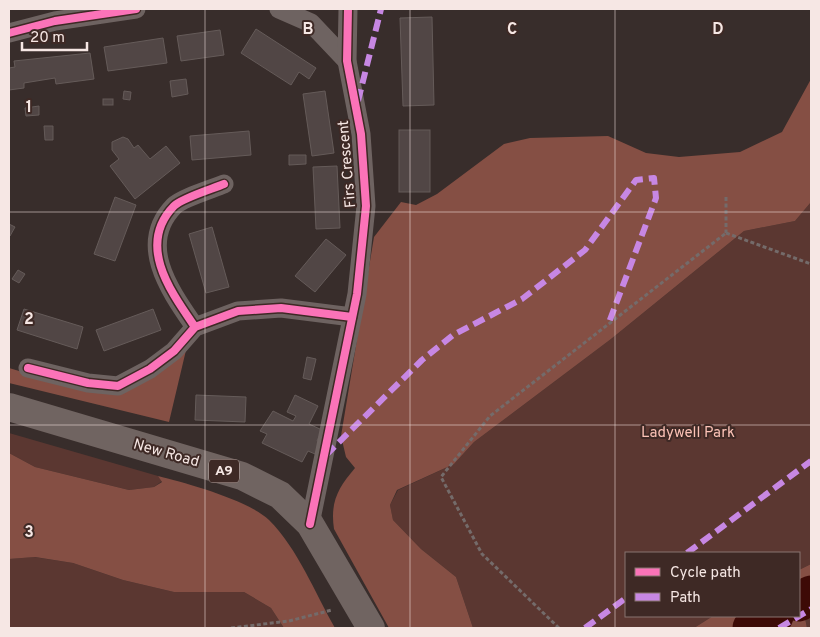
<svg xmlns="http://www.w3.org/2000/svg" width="820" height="637" font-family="Overpass,sans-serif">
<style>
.green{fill:#5b3731}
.forest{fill:#854f44}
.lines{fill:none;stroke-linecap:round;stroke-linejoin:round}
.river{stroke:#3d0a06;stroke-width:39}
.building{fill:#514645;stroke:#655b59}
.path{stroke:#746b6a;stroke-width:3;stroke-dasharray:4 2.5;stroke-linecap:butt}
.minor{stroke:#6e6361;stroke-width:19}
.primary{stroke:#706461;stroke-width:28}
.quiet{stroke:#c787e3;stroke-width:6;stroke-dasharray:12 6;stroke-linecap:butt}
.cycleway-casing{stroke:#3e2925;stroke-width:11}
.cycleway{stroke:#fb73b8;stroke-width:8}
.grid{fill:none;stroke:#f6e7e4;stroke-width:1;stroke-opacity:0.55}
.labels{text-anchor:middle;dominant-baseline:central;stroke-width:4;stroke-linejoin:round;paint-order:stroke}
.shield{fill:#3e2925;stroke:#bfaeab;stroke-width:1}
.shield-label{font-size:14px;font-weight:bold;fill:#f6e7e4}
.street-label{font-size:15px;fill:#f6e7e4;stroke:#3e2925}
.park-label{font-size:15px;fill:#fcc2b6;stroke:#3e2925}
.grid-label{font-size:16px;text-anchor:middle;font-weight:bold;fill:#f6e7e4;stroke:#3e2925;stroke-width:4;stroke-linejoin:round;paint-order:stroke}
</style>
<rect width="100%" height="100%" fill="#382d2b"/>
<g class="green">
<path d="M811,202V564L799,570V553H626V616H713L694,628H473L456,577L421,549L393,520L390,505L398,490L454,464L474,442L611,339L744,231L795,221Z"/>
<path d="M9,433L158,476L162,481L154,487L129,490L35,467L9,453Z"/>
<path d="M34,557L73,563L123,580L174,592H244L271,608L284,628H9V559Z"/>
<path d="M811,602V628H807L803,608Z"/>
</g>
<g class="forest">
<path d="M811,79V202L795,221L744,231L611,339L474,442L454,464L397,490L390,505L393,520L421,549L456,577L473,628H389L334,529C330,502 338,488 355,468L346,457L341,436L374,237L401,202L416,205L437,194L504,144L530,138L608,136L646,153L679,157L740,152L782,132Z"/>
<path d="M187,346L169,422L9,383V368L53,381L101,391Z"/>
<path d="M9,453L35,467L129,490L154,487L162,482L158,476C186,483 248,500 269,520C298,549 315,593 335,628H284L271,608L244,592H174L123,580L73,563L35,557L9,559Z"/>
<path d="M811,564V602L803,608L807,628H694L713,616H799V570Z"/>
</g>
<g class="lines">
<g class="river">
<path d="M799,602L811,595"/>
<path d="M752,628L774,616"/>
</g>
</g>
<g class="building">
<path d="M432,17L434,105L403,106L400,18Z"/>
<path d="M256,29L316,68L309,79L299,72L291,85L241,53Z"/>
<path d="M220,30L224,55L181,61L177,36Z"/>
<path d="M163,38L167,63L108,71L104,47Z"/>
<path d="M90,53L94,79L56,84L55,78L24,83V88L9,90V68L15,67L14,61Z"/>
<path d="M186,79L188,94L172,97L170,81Z"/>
<path d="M124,91L131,92L130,100L123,99Z"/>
<path d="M325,91L334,153L312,156L303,94Z"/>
<rect x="103" y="99" width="10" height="6"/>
<path d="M39,106V115L26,116L25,108Z"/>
<path d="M44,126H53V140H45Z"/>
<rect x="399" y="130" width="31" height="62"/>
<path d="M249,131L251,155L192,160L190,136Z"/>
<path d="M123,137L128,139L134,148L138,145L150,159L166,146L180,163L135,199L110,166L119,159L112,150V142Z"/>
<path d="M289,155H306V164L289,165Z"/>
<path d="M337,166L340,228L316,229L313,167Z"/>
<path d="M115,197L136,205L115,261L94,254Z"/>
<path d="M9,224L15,227L10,236L9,235Z"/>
<path d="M212,227L229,287L206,293L189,234Z"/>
<path d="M326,239L346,255L315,292L295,276Z"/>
<path d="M18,270L25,274L19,283L12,279Z"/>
<path d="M24,309L83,327L77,349L17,330Z"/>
<path d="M153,309L161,330L104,351L96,330Z"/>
<path d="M307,357L316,359L311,380L303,378Z"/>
<path d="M196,395L246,397L245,422L195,420Z"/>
<path d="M295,395L318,406L309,424L322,430L317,441L320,442L315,454L308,451L302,462L262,443L267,434L260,431L273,411L293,421L296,416L287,412Z"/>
</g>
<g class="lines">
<g class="path">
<path d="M726,197V233"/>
<path d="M726,233L811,264"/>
<path d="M231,628L289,621L332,610"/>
<path d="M559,628L482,554L441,477L490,416L726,233"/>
</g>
<g class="minor">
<path d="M279,9L311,23L347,61"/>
<path d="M9,33L55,21L136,9"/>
<path d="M195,327C171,292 136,245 174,206C182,198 212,189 224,184"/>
<path d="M28,368L88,383L118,386L150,369L174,351L195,327L238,311L281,308L352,317"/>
<path d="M310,524L357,294L366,206L361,134L347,61L348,9"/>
</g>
<path class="primary" d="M9,407L242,476L280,495L310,524L371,628"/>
<g class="quiet">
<path d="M358,101L381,9"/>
<path d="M326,455L422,360L453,335L522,299L585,250L636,180L654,178L656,198L608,325"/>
<path d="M687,553L811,461"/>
<path d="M585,628L626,598"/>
<path d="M779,628L811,609"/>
</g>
<g class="cycleway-casing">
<g id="cycleway">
<path d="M9,33L55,21L136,9"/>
<path d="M195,327C171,292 136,245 174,206C182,198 212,189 224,184"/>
<path d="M28,368L88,383L118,386L150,369L174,351L195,327L238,311L281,308L352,317"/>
<path d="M310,524L357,294L366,206L361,134L347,61L348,9"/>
</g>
</g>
<use href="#cycleway" class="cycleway"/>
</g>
<path class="grid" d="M205,9V628M410,9V628M615,9V628M9,212H811M9,425H811"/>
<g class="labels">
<rect class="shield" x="209" y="459.5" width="30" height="23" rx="4"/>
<g class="shield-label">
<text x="224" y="471">A9</text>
</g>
<g class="street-label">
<text transform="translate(348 164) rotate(-95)">Firs Crescent</text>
<text transform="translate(166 454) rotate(16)">New Road</text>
</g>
<g class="park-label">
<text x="688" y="433">Ladywell Park</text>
</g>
</g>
<g class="grid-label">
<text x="308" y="34">B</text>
<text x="512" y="34">C</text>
<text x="718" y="34">D</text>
<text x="29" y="112">1</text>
<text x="29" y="324">2</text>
<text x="29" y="537">3</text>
</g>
<rect width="820" height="637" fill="none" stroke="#f6e7e4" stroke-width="20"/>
<rect x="625" y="552" width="175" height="65" fill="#3e2925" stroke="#887571"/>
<rect x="635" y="568" width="25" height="8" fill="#fb73b8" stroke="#887571"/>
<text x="670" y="577" font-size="15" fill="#f6e7e4">Cycle path</text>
<rect x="635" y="593" width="25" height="8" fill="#c787e3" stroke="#887571"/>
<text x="670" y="602" font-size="15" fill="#f6e7e4">Path</text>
<path d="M22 42v8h65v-8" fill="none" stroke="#f6e7e4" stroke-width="2.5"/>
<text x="30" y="42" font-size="15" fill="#f6e7e4" stroke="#3e2925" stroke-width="4" paint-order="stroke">20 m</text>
</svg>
